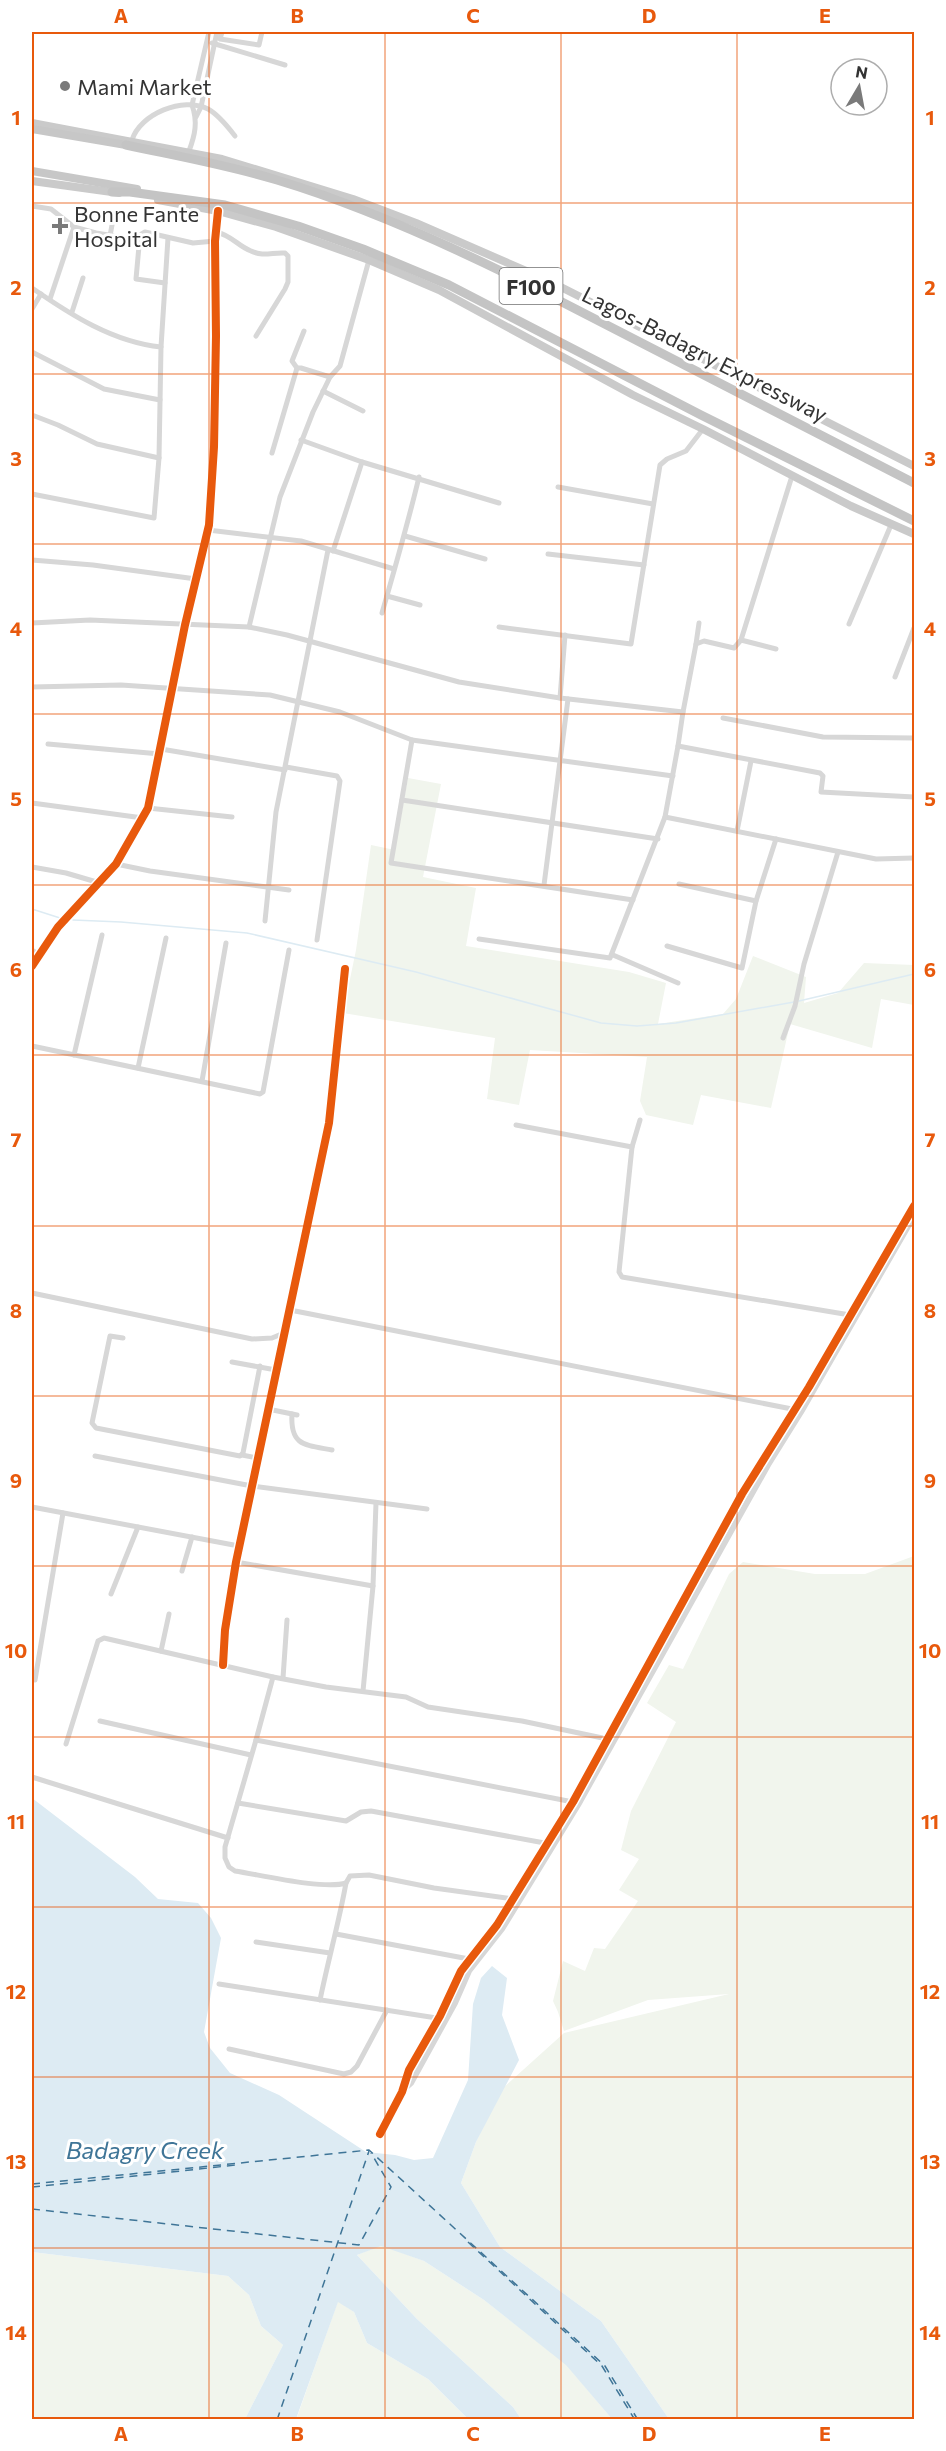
<svg xmlns="http://www.w3.org/2000/svg" width="946" height="2451" font-family="Commissioner,sans-serif">
<style>
.green{fill:#f1f5ed}
.water{fill:#ddebf3}
.lines{fill:none;stroke-linecap:round;stroke-linejoin:round}
.stream{stroke:#ddebf3;stroke-width:1.5}
.ferry{stroke:#3f7597;stroke-width:1.5;stroke-dasharray:8 6;stroke-linecap:butt}
.minor{stroke:#d7d7d7;stroke-width:5}
.tertiary{stroke:#d7d7d7;stroke-width:6}
.primary{stroke:#cacaca;stroke-width:8}
.trunk{stroke:#c7c7c7;stroke-width:8}
.motorway{stroke:#c4c4c4;stroke-width:9}
.cycleway-casing{stroke:#fff;stroke-width:11}
.cycleway{stroke:#e8590c;stroke-width:8}
.grid{fill:none;stroke:#e8590c;stroke-width:1.5;stroke-opacity:0.55}
.poi-dot{fill:#7a7a7a;stroke:#fff;stroke-width:2}
.labels{text-anchor:middle;dominant-baseline:central;stroke-width:6;stroke-linejoin:round;paint-order:stroke}
.shield{fill:#fff;stroke:#707070;stroke-width:1.5}
.shield-label{font-size:21px;font-weight:bold;fill:#333}
.poi-label{font-size:22px;fill:#333;stroke:#fff;text-anchor:start}
.street-label{font-size:22px;fill:#333;stroke:#fff}
.water-label{font-size:24px;font-style:italic;fill:#3f7597;stroke:#fff}
.neatline{fill:none;stroke:#e8590c;stroke-width:2}
.grid-label{font-size:20px;text-anchor:middle;font-weight:bold;fill:#e8590c}
</style>
<rect width="100%" height="100%" fill="#fff"/>
<g class="green">
<path d="M408,778L441,784L423,877L476,888L466,946L629,972L666,983L658,1024L723,1014L736,999L753,956L806,977L804,1003L838,993L864,963L914,965V1005L881,999L872,1048L790,1024L771,1108L701,1095L693,1125L646,1115L640,1101L647,1057L530,1050L519,1105L487,1099L495,1038L343,1013L356,950L371,845L395,850Z"/>
<path d="M914,1556V2419H669L601,2321L500,2247L461,2183L476,2142L502,2089L564,2033L729,1994L648,2000L564,2031L558,2012L553,2001L563,1961L585,1971L594,1948L605,1949L638,1901L619,1890L639,1859L621,1850L631,1811L676,1722L647,1703L669,1665L683,1669L729,1574L743,1562L815,1574H865Z"/>
<path d="M381,2245L424,2261L484,2300L566,2364L612,2419H521L513,2407L417,2319L357,2255Z"/>
<path d="M32,2252L228,2276L249,2295L261,2326L283,2345L245,2419L32,2420Z"/>
<path d="M338,2301L354,2312L367,2343L428,2379L468,2419L296,2420Z"/>
</g>
<path class="water" d="M32,1798L135,1877L158,1899L198,1903L211,1918L221,1938L204,2032L210,2048L230,2073L279,2095L366,2152L395,2155L414,2160L433,2158L468,2080L473,2004L481,1978L492,1966L507,1978L502,2015L519,2060L476,2142L461,2183L500,2247L601,2321L669,2419H612L566,2365L484,2300L424,2261L381,2246L357,2255L417,2319L513,2407L521,2419H468L428,2379L367,2343L354,2312L338,2302L296,2419H245L283,2345L261,2326L249,2295L228,2276L32,2252Z"/>
<g class="lines">
<g class="stream">
<path d="M32,909L60,918"/>
<path d="M73,920L121,922L247,933L416,972L601,1023L637,1026L676,1023L794,1002"/>
<path d="M799,1001L914,974"/>
</g>
<g class="ferry">
<path d="M32,2184L369,2150L605,2366L638,2420"/>
<path d="M32,2187L236,2165"/>
<path d="M32,2209L359,2245L391,2187L371,2153"/>
<path d="M468,2242L602,2366L635,2420"/>
<path d="M277,2420L369,2151"/>
</g>
<g class="minor">
<path d="M222,32L220,39L259,45L262,32"/>
<path d="M212,43L285,65"/>
<path d="M196,117L201,107L217,32"/>
<path d="M132,140C140,114 183,96 208,109C219,115 228,127 235,136"/>
<path d="M189,151C195,135 198,122 192,105L209,32"/>
<path d="M32,206L51,209L74,227L96,233L133,239L145,232L193,243L215,241"/>
<path d="M216,232C231,235 238,246 251,251C263,257 273,252 285,253L288,256V282L285,289L256,336"/>
<path d="M110,236L114,214"/>
<path d="M137,239L139,246L136,279L165,283"/>
<path d="M32,288C71,315 113,342 161,347"/>
<path d="M50,299L74,227"/>
<path d="M32,309L41,294"/>
<path d="M72,312L83,278"/>
<path d="M32,352L104,389L160,400"/>
<path d="M297,368L292,361L304,331"/>
<path d="M323,391L363,411"/>
<path d="M32,415L58,425L97,444L159,458"/>
<path d="M301,440L362,462L499,503"/>
<path d="M272,453L297,368H301L330,377"/>
<path d="M558,487L653,504"/>
<path d="M32,494L154,518L159,458L161,347L168,238"/>
<path d="M208,530L301,541L394,569"/>
<path d="M405,536L485,559"/>
<path d="M333,551L362,462"/>
<path d="M548,554L644,565"/>
<path d="M32,560L93,565L196,579"/>
<path d="M387,596L420,605"/>
<path d="M382,613C395,568 408,523 419,477"/>
<path d="M32,623L90,620L249,627L287,635L459,682L560,698L683,712L678,746"/>
<path d="M849,624L891,525"/>
<path d="M249,627L280,497L313,412L330,377L340,366L369,260"/>
<path d="M499,627L631,644L660,465L667,459L686,451L703,429"/>
<path d="M741,640L776,649"/>
<path d="M696,644L699,623"/>
<path d="M895,677L914,628"/>
<path d="M32,687L121,685L270,695L340,712L412,740L673,776"/>
<path d="M560,698L565,635"/>
<path d="M683,712L696,644L704,641L734,648L741,640L792,476"/>
<path d="M723,718L823,737L914,738"/>
<path d="M412,740L391,863L633,900"/>
<path d="M48,744L160,754"/>
<path d="M161,749L285,770"/>
<path d="M286,767L337,776L340,781L317,940"/>
<path d="M402,800L658,839"/>
<path d="M32,803L143,818"/>
<path d="M148,808L232,817"/>
<path d="M665,817L876,859L914,858"/>
<path d="M737,831L751,761"/>
<path d="M116,864L150,871L289,890"/>
<path d="M32,867L66,873L100,883"/>
<path d="M679,884L756,901"/>
<path d="M544,885L568,699"/>
<path d="M265,921L276,812L328,550"/>
<path d="M479,939L610,958L665,817L678,746L820,773L823,776L821,792L914,797"/>
<path d="M667,946L742,968L756,901L776,839"/>
<path d="M32,950L38,954"/>
<path d="M613,955L678,983"/>
<path d="M783,1038L795,1006L804,964L838,852"/>
<path d="M32,1046L260,1094L263,1092L289,950"/>
<path d="M74,1055L102,935"/>
<path d="M138,1068L166,938"/>
<path d="M202,1081L226,943"/>
<path d="M516,1125L632,1147L619,1272L622,1277L850,1315"/>
<path d="M632,1147L640,1120"/>
<path d="M32,1293L252,1339L272,1338L284,1333"/>
<path d="M290,1310L797,1410"/>
<path d="M123,1338L110,1336L92,1423L96,1428L240,1456L243,1453L260,1366"/>
<path d="M232,1362L276,1370"/>
<path d="M268,1409L297,1415"/>
<path d="M292,1414C290,1446 305,1445 332,1450"/>
<path d="M242,1455L257,1458"/>
<path d="M95,1456L252,1486L427,1509"/>
<path d="M32,1507L239,1546"/>
<path d="M236,1562L373,1586"/>
<path d="M182,1571L192,1537"/>
<path d="M111,1594L138,1527"/>
<path d="M161,1651L169,1614"/>
<path d="M223,1665L225,1630L236,1562L329,1123L345,969"/>
<path d="M283,1678L287,1620"/>
<path d="M35,1680L63,1513"/>
<path d="M363,1691L373,1586L376,1503"/>
<path d="M100,1721L251,1755"/>
<path d="M256,1740L273,1677"/>
<path d="M66,1744L98,1641L104,1638L273,1677L326,1687L406,1697L428,1707L522,1721L612,1740"/>
<path d="M32,1777L228,1838"/>
<path d="M238,1803L346,1821L361,1812L371,1811L550,1844"/>
<path d="M346,1883L350,1876L369,1875L434,1888L513,1899"/>
<path d="M336,1934L469,1959"/>
<path d="M256,1942L330,1953"/>
<path d="M219,1984L443,2019"/>
<path d="M320,2000C328,1961 339,1922 346,1883C324,1890 261,1875 235,1871L229,1867L225,1858V1847L256,1740L573,1802"/>
<path d="M229,2049L344,2074L351,2072L357,2066L387,2010"/>
</g>
<g class="tertiary">
<path d="M32,966L58,927L116,864L148,808L185,625L209,525L214,447L216,336L215,241L218,211"/>
<path d="M402,2091L411,2083L455,2003L469,1971L502,1929L578,1805L768,1465L801,1412L914,1216"/>
<path d="M380,2134L402,2092L409,2070L440,2016L461,1971L497,1925L573,1802L742,1494L809,1387L914,1206"/>
</g>
<g class="primary">
<path d="M32,123L222,159L353,199L416,223L547,280L914,466"/>
<path d="M32,181L119,193"/>
<path d="M158,200L218,211L276,227L369,260L439,290L633,395L703,429L851,506L914,534"/>
</g>
<g class="trunk">
<path d="M32,129L126,145"/>
<path d="M32,171L137,189"/>
</g>
<g class="motorway">
<path d="M126,145C177,156 228,165 277,180C363,206 445,243 525,283L914,483"/>
<path d="M112,192H130L225,205L298,226L363,249L449,285L701,415L914,521"/>
</g>
<g class="cycleway-casing">
<g id="cycleway">
<path d="M32,966L58,927L116,864L148,808L185,625L209,525L214,447L216,336L215,241L218,211"/>
<path d="M223,1665L225,1630L236,1562L329,1123L345,969"/>
<path d="M380,2134L402,2092L409,2070L440,2016L461,1971L497,1925L573,1802L742,1494L809,1387L914,1206"/>
</g>
</g>
<use href="#cycleway" class="cycleway"/>
</g>
<path class="grid" d="M209,32V2420M385,32V2420M561,32V2420M737,32V2420M32,203H914M32,374H914M32,544H914M32,714H914M32,885H914M32,1055H914M32,1226H914M32,1396H914M32,1566H914M32,1737H914M32,1907H914M32,2077H914M32,2248H914"/>
<g class="poi-dot">
<circle cx="65" cy="86" r="6"/>
<path d="M57 217h6v6h6v6h-6v6h-6v-6h-6v-6h6z"/>
</g>
<g class="labels">
<rect class="shield" x="499.5" y="268" width="63" height="36" rx="4.5"/>
<g class="shield-label">
<text x="531" y="286">F100</text>
</g>
<g class="poi-label">
<text x="77" y="86">Mami Market</text>
<text x="74" y="213">Bonne Fante<tspan x="74" dy="25">Hospital</tspan></text>
</g>
<g class="street-label">
<text transform="translate(705 354) rotate(27)">Lagos-Badagry Expressway</text>
</g>
<g class="water-label">
<text x="145" y="2149">Badagry Creek</text>
</g>
</g>
<rect width="946" height="2451" fill="none" stroke="#ffffff" stroke-width="66"/>
<g transform="translate(859 87) rotate(10)"><circle r="28" fill="#ffffff" stroke="#adadad" stroke-width="1.5"/>
<path d="M0-4.5L10 22L0 15L-10 22Z" fill="#7a7a7a"/>
<text y="-9" font-size="16" font-weight="bold" text-anchor="middle" fill="#333333">N</text>
</g>
<rect x="33" y="33" width="880" height="2385" class="neatline"/>
<g class="grid-label">
<text x="121" y="23">A</text>
<text x="297" y="23">B</text>
<text x="473" y="23">C</text>
<text x="649" y="23">D</text>
<text x="825" y="23">E</text>
<text x="16" y="125">1</text>
<text x="930" y="125">1</text>
<text x="16" y="295">2</text>
<text x="930" y="295">2</text>
<text x="16" y="466">3</text>
<text x="930" y="466">3</text>
<text x="16" y="636">4</text>
<text x="930" y="636">4</text>
<text x="16" y="806">5</text>
<text x="930" y="806">5</text>
<text x="16" y="977">6</text>
<text x="930" y="977">6</text>
<text x="16" y="1147">7</text>
<text x="930" y="1147">7</text>
<text x="16" y="1318">8</text>
<text x="930" y="1318">8</text>
<text x="16" y="1488">9</text>
<text x="930" y="1488">9</text>
<text x="16" y="1658">10</text>
<text x="930" y="1658">10</text>
<text x="16" y="1829">11</text>
<text x="930" y="1829">11</text>
<text x="16" y="1999">12</text>
<text x="930" y="1999">12</text>
<text x="16" y="2169">13</text>
<text x="930" y="2169">13</text>
<text x="16" y="2340">14</text>
<text x="930" y="2340">14</text>
<text x="121" y="2441">A</text>
<text x="297" y="2441">B</text>
<text x="473" y="2441">C</text>
<text x="649" y="2441">D</text>
<text x="825" y="2441">E</text>
</g>
</svg>
